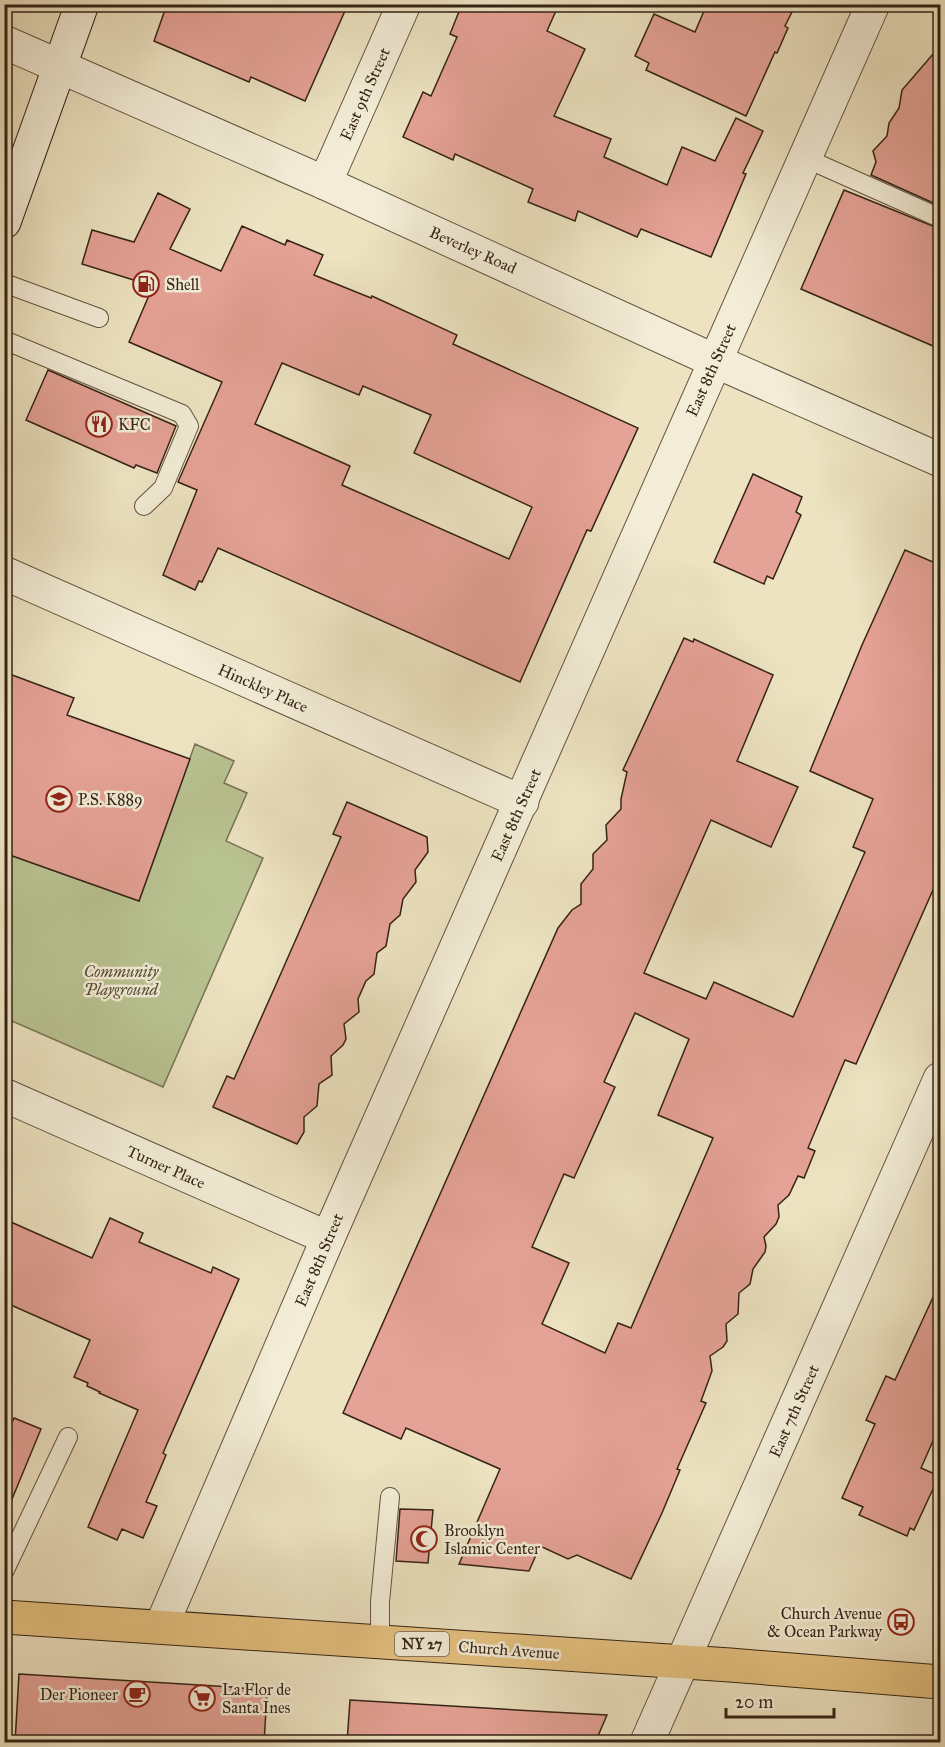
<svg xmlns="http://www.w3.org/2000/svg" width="945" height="1747" font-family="'IM FELL Great Primer',serif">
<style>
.green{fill:#b9c392;stroke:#777354;stroke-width:1.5}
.building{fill:#e5a296;stroke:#352316;stroke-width:1.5;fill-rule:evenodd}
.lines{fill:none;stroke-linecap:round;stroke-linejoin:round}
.service-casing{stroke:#635341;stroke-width:20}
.minor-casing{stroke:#635341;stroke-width:35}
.tertiary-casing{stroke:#635341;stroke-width:35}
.secondary-casing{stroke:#352316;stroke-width:35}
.trunk-casing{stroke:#352316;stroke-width:35}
.service{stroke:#f3edd7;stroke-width:18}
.minor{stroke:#f3edd7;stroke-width:33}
.tertiary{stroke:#f3edd7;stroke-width:33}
.secondary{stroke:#f3edd7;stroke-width:33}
.trunk{stroke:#e6c280;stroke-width:33}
.labels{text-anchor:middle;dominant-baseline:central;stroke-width:5;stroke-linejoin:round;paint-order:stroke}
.shield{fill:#f3edd7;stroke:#6e6050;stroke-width:1.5}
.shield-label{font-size:15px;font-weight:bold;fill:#352316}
.street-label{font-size:16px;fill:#352316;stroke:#f3edd7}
.poi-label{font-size:16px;fill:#352316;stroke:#f3edd7;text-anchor:start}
.park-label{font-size:16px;font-style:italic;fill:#564b35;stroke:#f3edd7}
</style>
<rect width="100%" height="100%" fill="#ede3c1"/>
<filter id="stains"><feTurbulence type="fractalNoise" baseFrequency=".00333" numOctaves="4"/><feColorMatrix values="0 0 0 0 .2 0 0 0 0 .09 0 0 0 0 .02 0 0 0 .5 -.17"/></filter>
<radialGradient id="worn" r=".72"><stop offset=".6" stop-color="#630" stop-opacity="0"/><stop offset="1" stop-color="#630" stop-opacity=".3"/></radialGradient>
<path class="green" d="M195,744L234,761L224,783L247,793L226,841L263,858L163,1087L5,1018L4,861L7,854L139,901Z"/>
<g class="building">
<path d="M167,4H348L305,101L251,77L249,82L154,41Z"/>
<path d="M462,4H559L547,31L585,49L554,116L611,139L604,157L667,185L682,147L715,161L736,118L763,131L743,173L746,174L711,257L641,229L637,237L578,211L575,221L528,202L533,189L455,154L453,160L403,137L423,92L431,96L457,37L450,34Z"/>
<path d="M707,4H796L785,26L788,28L777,53L775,52L746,116L646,70L649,63L635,56L654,14L695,32Z"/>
<path d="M940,46V206L871,175L876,162L873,151L887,136L889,123L899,108L902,90Z"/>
<path d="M844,190L940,229V349L801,289Z"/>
<path d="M158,193L190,209L170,249L221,271L242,226L285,245L287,240L323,255L314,275L371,298L372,296L457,335L453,344L638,428L591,531L587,530L520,682L218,548L202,582L199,581L195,590L163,575L197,490L178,482L222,382L129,342L153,286L82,264L92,230L134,242ZM282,363L359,395L363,386L431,415L414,453L532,507L509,559L342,485L350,466L255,424Z"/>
<path d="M48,370L176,426L157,473L136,465L134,468L26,420Z"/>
<path d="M753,474L802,497L796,512L801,515L773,579L767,576L764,584L714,562Z"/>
<path d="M905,550L940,565V874L856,1064L845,1060L808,1148L815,1151L804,1178L798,1176L789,1195L778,1205L779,1217L776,1224L764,1237L766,1246L765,1252L753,1269L750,1284L739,1293L738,1314L726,1324L727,1341L723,1347L710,1356L712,1371L701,1401L706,1403L677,1469L680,1470L662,1513L631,1579L577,1555L568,1559L540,1546L529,1571L459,1564L500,1469L406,1428L401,1439L343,1413L558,928L572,910L581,904V884L593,869V854L607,840L606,825L621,809V799L627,772L623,770L684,638L693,642L694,639L773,675L737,761L798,787L771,847L711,820L644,973L706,999L714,982L793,1017L865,852L853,847L873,799L810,771L862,645ZM635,1013L689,1039L658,1115L713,1138L631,1328L618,1323L605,1353L542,1324L569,1263L532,1247L564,1174L574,1178L615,1087L604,1082Z"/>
<path d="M4,672L74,698L67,715L190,759L139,901L4,853Z"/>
<path d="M347,802L427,837L428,852L415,870L416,882L403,899L400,915L390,924L386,946L377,953L374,974L366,981L358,999L359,1012L344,1024L346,1039L343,1045L331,1056L332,1075L319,1084L317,1106L304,1117V1132L297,1144L213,1107L227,1076L234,1079L274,989L341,837L333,834Z"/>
<path d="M110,1218L143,1233L139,1242L211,1273L213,1267L239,1279L163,1453L166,1455L146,1502L157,1506L143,1538L122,1529L117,1540L88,1527L138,1410L99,1393L100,1392L87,1386L88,1383L74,1377L90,1340L4,1302V1219L92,1258Z"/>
<path d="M940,1282V1425L921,1468L939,1476L914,1530L910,1528L907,1536L859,1515L863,1507L842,1498L875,1424L866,1420L886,1376L895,1380Z"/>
<path d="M14,1418L41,1429L5,1516L4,1439Z"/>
<path d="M400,1509L433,1510L428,1563L396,1561Z"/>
<path d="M19,1674L232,1687L251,1689V1692L267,1693L264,1743H15Z"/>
<path d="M350,1700L551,1712L607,1715L595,1743H347Z"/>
</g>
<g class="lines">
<g class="service-casing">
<g id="service">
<path d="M805,158L940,218"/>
<path d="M4,283L99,318"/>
<path d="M4,340L182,414L189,426L163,488L144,506"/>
<path d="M4,1572L68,1437"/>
<path d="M380,1641V1602L390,1497"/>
</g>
</g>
<g class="minor-casing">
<g id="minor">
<path d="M325,183L404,4"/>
<path d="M4,573L522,802"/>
<path d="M4,1095L328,1238"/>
<path d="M161,1627L328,1238L873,4"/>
<path d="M647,1742L940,1079"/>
</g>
</g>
<g class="tertiary-casing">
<path id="tertiary" d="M4,42L325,183L715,361L940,460"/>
</g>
<g class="secondary-casing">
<path id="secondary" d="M4,222L82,4"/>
</g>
<g class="trunk-casing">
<path id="trunk" d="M4,1617L730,1665L940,1682"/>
</g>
<use href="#service" class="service"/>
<use href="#minor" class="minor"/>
<use href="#tertiary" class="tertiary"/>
<use href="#secondary" class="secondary"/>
<use href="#trunk" class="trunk"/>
</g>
<defs>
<g id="fuel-ring" transform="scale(1.35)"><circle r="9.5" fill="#f3edd7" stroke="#8f2418" stroke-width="1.5"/><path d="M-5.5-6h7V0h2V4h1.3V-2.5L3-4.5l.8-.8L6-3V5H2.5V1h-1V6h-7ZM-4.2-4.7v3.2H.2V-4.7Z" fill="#8f2418"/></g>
<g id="restaurant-ring" transform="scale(1.35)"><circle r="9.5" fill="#f3edd7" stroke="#8f2418" stroke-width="1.5"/><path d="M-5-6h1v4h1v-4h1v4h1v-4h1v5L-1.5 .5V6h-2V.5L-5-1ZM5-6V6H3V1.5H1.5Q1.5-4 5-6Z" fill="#8f2418"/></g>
<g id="school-ring" transform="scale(1.35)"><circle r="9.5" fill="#f3edd7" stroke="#8f2418" stroke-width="1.5"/><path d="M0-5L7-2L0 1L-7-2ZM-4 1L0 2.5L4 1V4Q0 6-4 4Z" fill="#8f2418"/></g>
<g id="mosque-ring" transform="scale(1.35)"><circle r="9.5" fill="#f3edd7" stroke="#8f2418" stroke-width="1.5"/><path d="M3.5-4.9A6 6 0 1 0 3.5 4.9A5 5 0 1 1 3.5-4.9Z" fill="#8f2418"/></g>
<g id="bus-ring" transform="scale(1.35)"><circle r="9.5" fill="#f3edd7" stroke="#8f2418" stroke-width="1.5"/><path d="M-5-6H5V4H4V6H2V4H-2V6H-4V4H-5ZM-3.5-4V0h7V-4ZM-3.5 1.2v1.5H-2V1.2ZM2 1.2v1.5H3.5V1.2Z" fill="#8f2418"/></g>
<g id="cafe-ring" transform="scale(1.35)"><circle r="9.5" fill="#f3edd7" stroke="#8f2418" stroke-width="1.5"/><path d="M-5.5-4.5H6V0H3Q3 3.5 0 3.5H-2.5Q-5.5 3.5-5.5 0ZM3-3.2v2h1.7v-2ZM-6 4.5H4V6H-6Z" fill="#8f2418"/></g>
<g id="supermarket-ring" transform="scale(1.35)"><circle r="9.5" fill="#f3edd7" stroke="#8f2418" stroke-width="1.5"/><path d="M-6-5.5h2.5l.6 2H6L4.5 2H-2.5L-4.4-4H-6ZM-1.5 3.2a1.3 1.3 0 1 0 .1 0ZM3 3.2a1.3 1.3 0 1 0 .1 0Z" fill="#8f2418"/></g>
</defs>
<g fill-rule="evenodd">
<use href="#fuel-ring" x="146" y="284"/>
<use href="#restaurant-ring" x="99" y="424"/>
<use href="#school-ring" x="59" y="799"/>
<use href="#mosque-ring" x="424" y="1539"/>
<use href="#bus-ring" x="901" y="1622"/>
<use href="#cafe-ring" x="137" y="1694"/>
<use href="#supermarket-ring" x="202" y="1698"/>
</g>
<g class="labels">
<rect class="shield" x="395" y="1632" width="54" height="24" rx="4.5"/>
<g class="shield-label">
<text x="422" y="1644">NY 27</text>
</g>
<g class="street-label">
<text transform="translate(365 94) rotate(-66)">East 9th Street</text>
<text transform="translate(473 250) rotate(24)">Beverley Road</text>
<text transform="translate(711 370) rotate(-66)">East 8th Street</text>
<text transform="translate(263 688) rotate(24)">Hinckley Place</text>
<text transform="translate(516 815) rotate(-66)">East 8th Street</text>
<text transform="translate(166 1167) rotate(24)">Turner Place</text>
<text transform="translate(319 1260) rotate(-67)">East 8th Street</text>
<text transform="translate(794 1411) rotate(-66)">East 7th Street</text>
<text transform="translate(509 1650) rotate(4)">Church Avenue</text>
</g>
<g class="poi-label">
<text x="166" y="284">Shell</text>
<text x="118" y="424">KFC</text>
<text x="78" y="799">P.S. K889</text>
<text x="444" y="1530">Brooklyn<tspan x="444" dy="18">Islamic Center</tspan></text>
<text x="882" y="1613" text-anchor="end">Church Avenue<tspan x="882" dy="18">&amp; Ocean Parkway</tspan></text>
<text x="222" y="1689">La Flor de<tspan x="222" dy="18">Santa Ines</tspan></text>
<text x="118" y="1694" text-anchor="end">Der Pioneer</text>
</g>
<g class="park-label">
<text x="121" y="971">Community<tspan x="121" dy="18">Playground</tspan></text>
</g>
</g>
<rect width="945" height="1747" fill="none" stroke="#ede3c1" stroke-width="24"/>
<rect x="6" y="6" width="933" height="1735" fill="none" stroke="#352316" stroke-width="3"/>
<rect x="12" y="12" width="921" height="1723" fill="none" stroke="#352316" stroke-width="1.5"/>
<path d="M726 1708v9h108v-9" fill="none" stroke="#352316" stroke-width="3"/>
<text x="735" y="1708" font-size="18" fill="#352316" stroke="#f3edd7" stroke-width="4.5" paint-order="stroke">20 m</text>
<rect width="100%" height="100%" filter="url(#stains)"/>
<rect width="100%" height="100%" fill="url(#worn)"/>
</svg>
